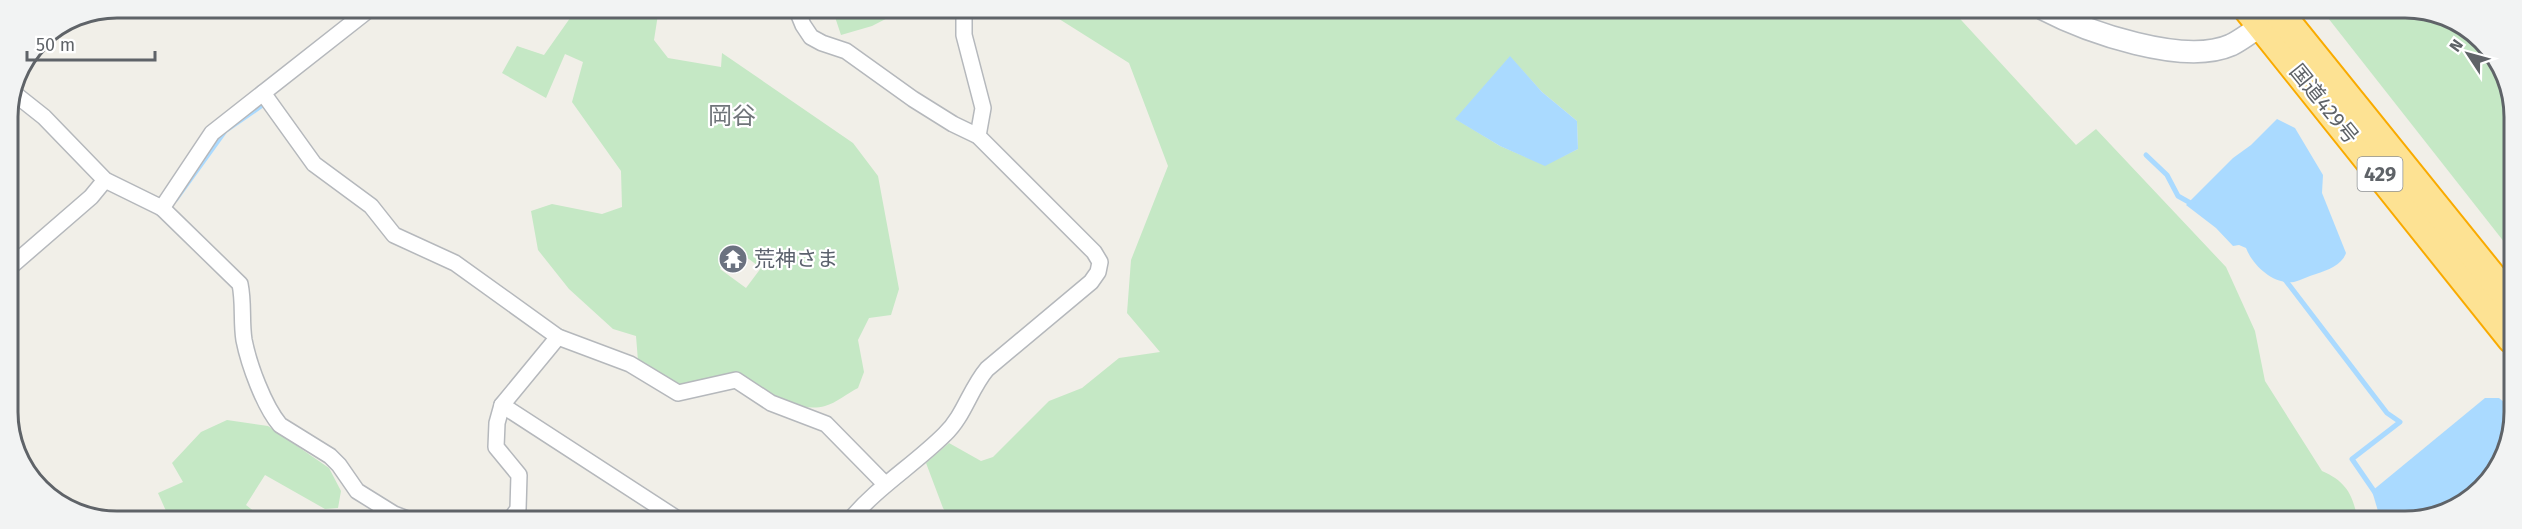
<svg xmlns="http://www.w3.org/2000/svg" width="2522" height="529" font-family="'Fira Sans','Noto Sans JP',sans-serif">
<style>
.green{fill:#c5e8c5;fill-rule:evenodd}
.water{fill:#aadaff}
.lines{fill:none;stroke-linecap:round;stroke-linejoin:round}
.stream{stroke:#aadaff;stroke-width:5}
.street-casing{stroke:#b5b8bc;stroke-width:18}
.secondary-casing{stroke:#b6babf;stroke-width:24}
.highway-casing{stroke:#f9ab00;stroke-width:32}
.street{stroke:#fff;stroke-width:15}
.secondary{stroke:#fff;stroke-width:21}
.highway{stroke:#fde293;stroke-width:28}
.labels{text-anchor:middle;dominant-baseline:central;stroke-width:4.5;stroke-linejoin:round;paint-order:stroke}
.shield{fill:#fff;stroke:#8f9295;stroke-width:1.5}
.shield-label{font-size:20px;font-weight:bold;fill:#5f6368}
.street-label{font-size:21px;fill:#5f6368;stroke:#fff}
.worship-label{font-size:21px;fill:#5b616d;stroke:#fff;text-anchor:start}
.quarter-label{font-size:24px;fill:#70757a;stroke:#fff}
.rim{fill:none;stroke:#5f6368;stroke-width:3}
</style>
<rect width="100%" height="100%" fill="#f1efe8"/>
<g class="green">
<path d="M583,8H659L654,40L668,58L721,67L722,53L853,143L878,176L899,289L891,315L869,318L858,340L864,372L858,388C848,393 836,403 825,406C795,414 762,388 738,373L681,387L638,361L636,336L613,329L569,289L538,250L531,211L552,204L602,214L622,207L621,171L572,102L583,62L565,54L546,98L502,73L517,46L544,55L575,11ZM734,248L761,268L746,288L720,269Z"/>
<path d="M832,8H907L872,26L841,35Z"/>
<path d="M1049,8L1951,9L2076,145L2096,129L2226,267L2255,331L2265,381L2322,471C2347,482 2353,495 2358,521L951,520L943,508L926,463L949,443L981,461L993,457L1049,401L1082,388L1119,358L1160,352L1127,313L1131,260L1168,166L1129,63L1056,17ZM1510,57L1542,92L1577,121L1578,149L1545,165L1500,146L1456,119Z"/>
<path d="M2321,9L2426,10L2482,39L2512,95V252Z"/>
<path d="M227,420L268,426L329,468L341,491L338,508L325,509L265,475L246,505L265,520H170L158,493L183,482L172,463L201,432Z"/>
</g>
<g class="water">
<path d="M535,8H566L541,15H534Z"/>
<path d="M1510,56L1542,92L1577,121L1578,149L1545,166L1500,146L1455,119Z"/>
<path d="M2277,119L2295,128L2323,175L2322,193L2346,253C2342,265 2328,270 2316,274C2309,276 2301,280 2294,282C2274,285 2253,266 2246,248L2239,245L2233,246L2216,228L2186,205L2233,158L2251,145Z"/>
<path d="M2485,398H2499L2512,409V433L2477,495L2412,521H2381L2372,491Z"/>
</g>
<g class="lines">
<g class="stream">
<path d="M519,8L522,9"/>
<path d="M2090,9L2091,12"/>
<path d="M2146,155L2167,175L2178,196L2194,205"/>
<path d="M176,199L225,131L261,106"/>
<path d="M2283,277L2387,413L2400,422L2352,459L2376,494"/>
</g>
<g class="street-casing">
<g id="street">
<path d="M796,8L803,25L811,37L822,43L846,51L913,99L953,124L978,136L1094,252L1100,262L1098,272L1091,282L987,369C970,389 964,416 945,434C914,465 877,487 850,520"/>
<path d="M964,8V35L983,108L978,136"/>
<path d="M263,93L314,164L371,206L394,235L455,263L558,337L630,364L678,393L736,380L771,403L826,424L885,484"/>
<path d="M15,94L44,117L105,180L162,208L212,133L371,8"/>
<path d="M162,208L240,284C244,303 241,321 244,340C249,365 264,406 280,425L330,456L339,465L357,491L394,514L410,520"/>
<path d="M9,268L91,197L105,180"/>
<path d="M502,405L679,520"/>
<path d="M510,520L518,509L519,475L496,447L497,423L502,405L558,337"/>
</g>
</g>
<g class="secondary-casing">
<path id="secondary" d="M2043,9C2087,32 2184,66 2231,45C2245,38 2260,26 2273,16"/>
</g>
<g class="highway-casing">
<g id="highway">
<path d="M2248,9L2512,339"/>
<path d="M2276,9L2512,302"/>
</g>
</g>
<use href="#street" class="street"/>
<use href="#secondary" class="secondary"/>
<use href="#highway" class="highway"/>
</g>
<defs>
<g id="temple-disc" transform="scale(1.5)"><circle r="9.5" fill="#6b7280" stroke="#fff"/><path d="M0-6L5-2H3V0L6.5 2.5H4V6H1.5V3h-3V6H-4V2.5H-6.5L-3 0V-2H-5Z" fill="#fff"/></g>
</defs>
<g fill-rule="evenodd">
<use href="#temple-disc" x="733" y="259"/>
</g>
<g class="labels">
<rect class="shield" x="2357.5" y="157" width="45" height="34" rx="4.5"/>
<g class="shield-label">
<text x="2380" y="174">429</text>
</g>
<g class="street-label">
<text transform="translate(2324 104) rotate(51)">国道429号</text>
</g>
<g class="worship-label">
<text x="754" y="259">荒神さま</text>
</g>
<g class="quarter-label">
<text x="732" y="116">岡谷</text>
</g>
</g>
<path d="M0 0H2522V529H0ZM117 18H2405A99 99 0 0 1 2504 117V412A99 99 0 0 1 2405 511H117A99 99 0 0 1 18 412V117A99 99 0 0 1 117 18Z" fill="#f2f3f3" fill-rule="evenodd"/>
<path class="rim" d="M117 18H2405A99 99 0 0 1 2504 117V412A99 99 0 0 1 2405 511H117A99 99 0 0 1 18 412V117A99 99 0 0 1 117 18Z"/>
<g transform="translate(2468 54) rotate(306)" stroke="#ffffff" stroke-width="4.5" paint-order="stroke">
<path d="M0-4.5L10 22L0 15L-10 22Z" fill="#5f6368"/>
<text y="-9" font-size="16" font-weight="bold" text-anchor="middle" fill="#5f6368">N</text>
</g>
<path d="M27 51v9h128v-9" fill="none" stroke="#5f6368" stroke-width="3"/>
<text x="36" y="51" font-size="18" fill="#5f6368" stroke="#ffffff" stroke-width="4.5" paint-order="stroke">50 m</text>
</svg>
